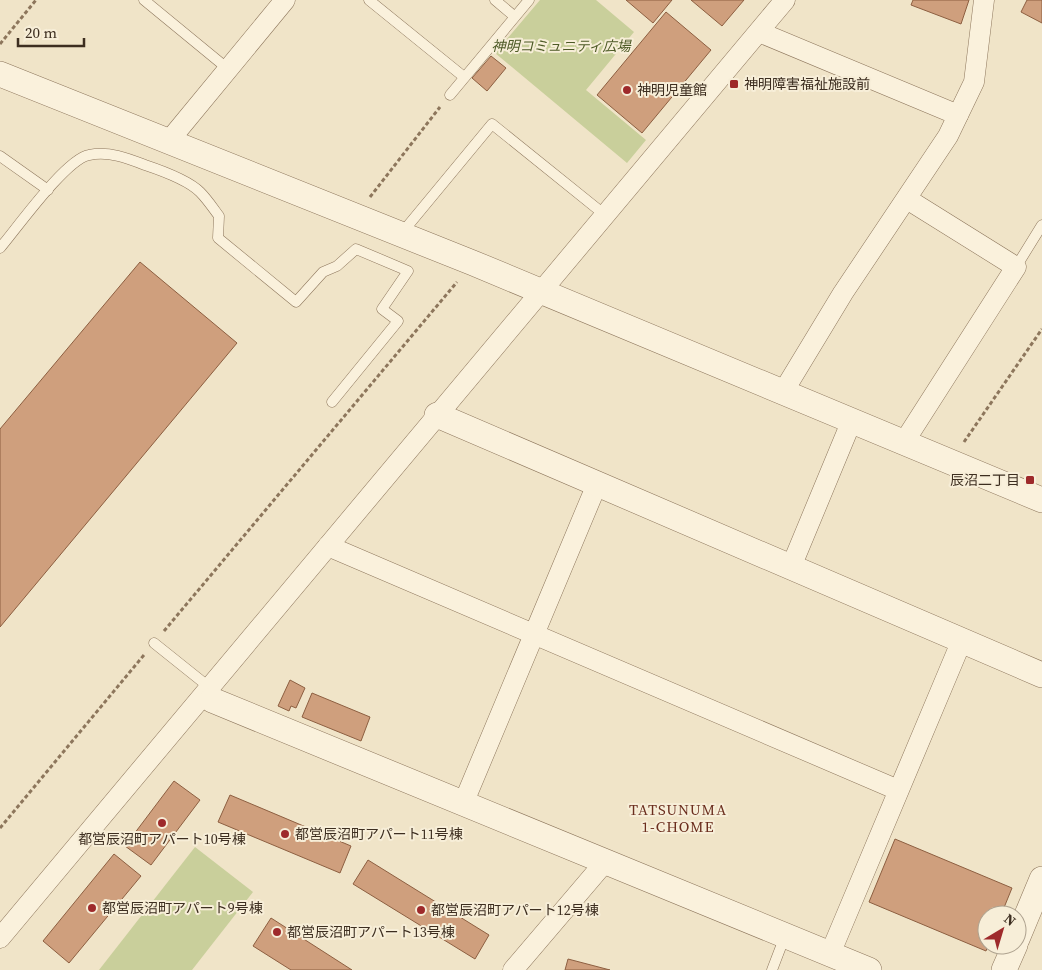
<svg xmlns="http://www.w3.org/2000/svg" width="1042" height="970" font-family="'Source Serif 4','Noto Sans JP',serif">
<style>
.green{fill:#c9cf9b}
.building{fill:#cf9f7d;stroke:#8d5f41}
.lines{fill:none;stroke-linecap:round;stroke-linejoin:round}
.service-casing{stroke:#8d765c;stroke-width:11}
.minor-casing{stroke:#8d765c;stroke-width:21}
.tertiary-casing{stroke:#8d765c;stroke-width:26}
.path{stroke:#8d765c;stroke-width:3;stroke-dasharray:4 2.5;stroke-linecap:butt}
.service{stroke:#faf1dc;stroke-width:10}
.minor{stroke:#faf1dc;stroke-width:20}
.tertiary{stroke:#faf1dc;stroke-width:25}
.poi-dot{fill:#9e2a2b;stroke:#f7eed8;stroke-width:2}
.labels{text-anchor:middle;dominant-baseline:central;stroke-width:4;stroke-linejoin:round;paint-order:stroke}
.park-label{font-size:14px;font-style:italic;fill:#4d5a26;stroke:#f7eed8}
.poi-label{font-size:14px;fill:#3d2e20;stroke:#f7eed8;text-anchor:start}
.neighbourhood-label{font-size:15px;letter-spacing:1px;fill:#6b2e1e;stroke:#f7eed8}
</style>
<rect width="100%" height="100%" fill="#f0e4c8"/>
<g class="green">
<path d="M540,0H596L634,32L586,90L646,140L627,163L495,53Z"/>
<path d="M195,847L253,892L192,970H99Z"/>
</g>
<g class="building">
<path d="M626,0H672L653,23Z"/>
<path d="M691,0H744L722,26Z"/>
<path d="M913,0H969L961,24L911,5Z"/>
<path d="M1027,0H1042V23L1021,12Z"/>
<path d="M666,12L711,50L642,133L597,95Z"/>
<path d="M491,56L506,68L487,91L472,78Z"/>
<path d="M140,262L237,343L0,627V429Z"/>
<path d="M290,680L305,688L296,708L291,706L289,711L278,706Z"/>
<path d="M312,693L370,717L361,741L302,717Z"/>
<path d="M174,781L200,800L151,865L125,846Z"/>
<path d="M230,795L351,846L340,873L218,822Z"/>
<path d="M895,839L1012,888L1001,915H987L988,945L986,951L869,902Z"/>
<path d="M114,854L141,876L69,963L43,941Z"/>
<path d="M368,860L489,935L475,959L353,884Z"/>
<path d="M271,918L352,970H291L253,946Z"/>
<path d="M568,959L610,970H565Z"/>
</g>
<g class="lines">
<g class="service-casing">
<g id="service">
<path d="M144,0L228,69"/>
<path d="M369,0L464,77"/>
<path d="M495,0L514,16"/>
<path d="M450,95L529,0"/>
<path d="M0,156L48,190"/>
<path d="M401,234L492,124L605,215"/>
<path d="M0,248C17,228 66,159 89,155C109,151 127,158 145,165C160,170 189,181 200,192C207,199 213,208 219,216L218,238L296,302L323,272L337,266L356,249L408,271L382,309L398,321L332,402"/>
<path d="M1016,267L1042,225"/>
<path d="M154,643L209,687"/>
<path d="M772,970L785,936"/>
</g>
</g>
<g class="minor-casing">
<g id="minor">
<path d="M759,32L958,115"/>
<path d="M168,142L285,0"/>
<path d="M783,392L843,293L948,136L974,82L984,0"/>
<path d="M904,442L1016,267L907,199"/>
<path d="M328,546L898,790"/>
<path d="M791,567L852,420"/>
<path d="M463,804L597,484"/>
<path d="M0,938L785,0"/>
<path d="M830,954L962,640"/>
<path d="M513,970L605,862"/>
</g>
</g>
<g class="tertiary-casing">
<g id="tertiary">
<path d="M0,74L473,263L1042,500"/>
<path d="M437,415L1042,675"/>
<path d="M212,700L869,970"/>
<path d="M1017,939L1042,879"/>
<path d="M1004,970L1015,945"/>
</g>
</g>
<g class="path">
<path d="M0,44L36,0"/>
<path d="M370,197L440,107"/>
<path d="M964,442L1042,329"/>
<path d="M164,631L457,282"/>
<path d="M0,828L144,655"/>
</g>
<use href="#service" class="service"/>
<use href="#minor" class="minor"/>
<use href="#tertiary" class="tertiary"/>
</g>
<g class="poi-dot">
<rect x="729" y="79" width="10" height="10" rx="2.5"/>
<circle cx="627" cy="90" r="5"/>
<rect x="1025" y="475" width="10" height="10" rx="2.5"/>
<circle cx="162" cy="823" r="5"/>
<circle cx="285" cy="834" r="5"/>
<circle cx="92" cy="908" r="5"/>
<circle cx="421" cy="910" r="5"/>
<circle cx="277" cy="932" r="5"/>
</g>
<g class="labels">
<g class="park-label">
<text x="561" y="46">神明コミュニティ広場</text>
</g>
<g class="poi-label">
<text x="744" y="84">神明障害福祉施設前</text>
<text x="637" y="90">神明児童館</text>
<text x="1020" y="480" text-anchor="end">辰沼二丁目</text>
<text x="295" y="834">都営辰沼町アパート11号棟</text>
<text x="162" y="839" text-anchor="middle">都営辰沼町アパート10号棟</text>
<text x="102" y="908">都営辰沼町アパート9号棟</text>
<text x="431" y="910">都営辰沼町アパート12号棟</text>
<text x="287" y="932">都営辰沼町アパート13号棟</text>
</g>
<g class="neighbourhood-label">
<text x="678" y="809">TATSUNUMA<tspan x="678" dy="17">1-CHOME</tspan></text>
</g>
</g>
<g transform="translate(1002 930) rotate(38)"><circle r="24" fill="#f7eed8" stroke="#ada18e"/>
<path d="M0-4L9 19L0 12L-9 19Z" fill="#9e2a2b"/>
<text y="-8" font-size="14" font-weight="bold" text-anchor="middle" fill="#3d2e20">N</text>
</g>
<path d="M18 38v8h66v-8" fill="none" stroke="#3d2e20" stroke-width="2.5"/>
<text x="25" y="38" font-size="15" fill="#3d2e20" stroke="#f7eed8" stroke-width="4" paint-order="stroke">20 m</text>
</svg>
